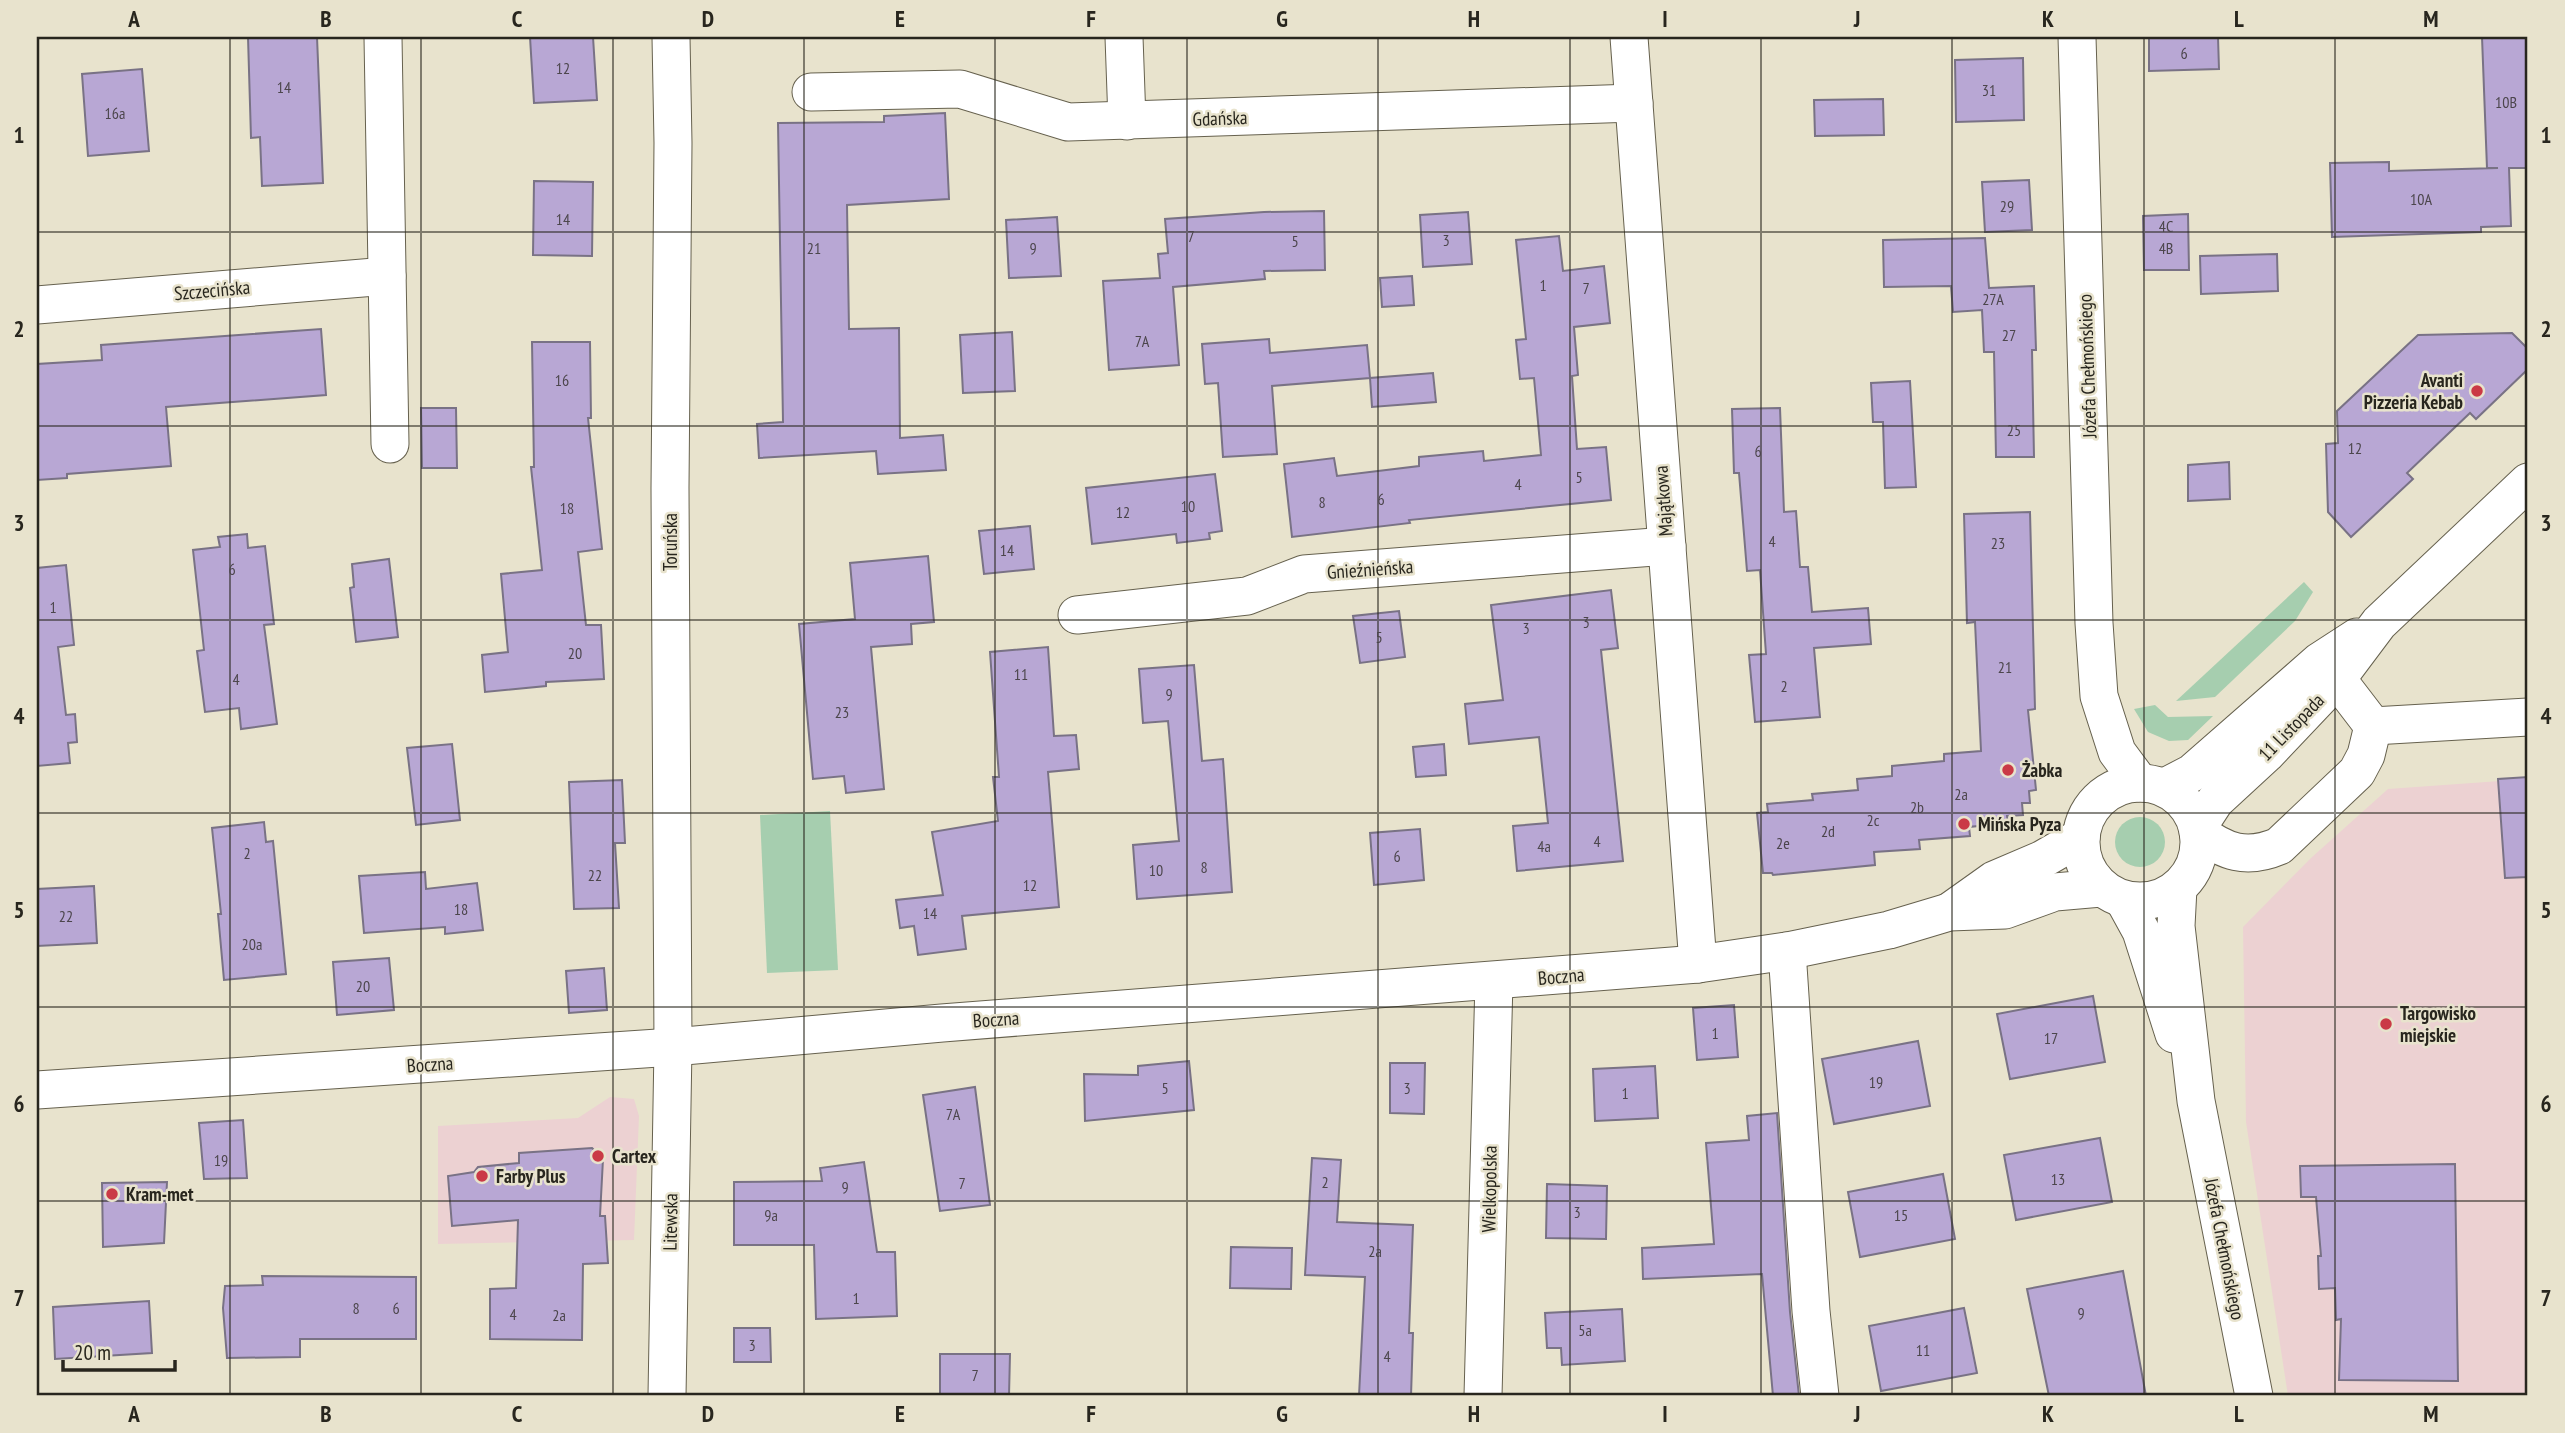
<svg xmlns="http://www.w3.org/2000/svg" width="2565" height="1433" font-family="'PT Sans Narrow',sans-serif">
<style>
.commercial{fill:#ecd1d2}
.green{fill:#a6ceaf}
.building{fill:#b8a7d4;stroke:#797285;stroke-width:2}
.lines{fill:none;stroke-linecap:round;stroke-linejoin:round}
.minor-casing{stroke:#66614e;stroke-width:39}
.minor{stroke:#fff;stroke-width:37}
.grid{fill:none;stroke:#28261e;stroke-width:2;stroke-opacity:0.55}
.poi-dot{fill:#ca3a46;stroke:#e8e3cd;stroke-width:2.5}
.labels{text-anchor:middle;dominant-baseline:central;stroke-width:5;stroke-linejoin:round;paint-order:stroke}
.number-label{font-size:16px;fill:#4c464c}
.street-label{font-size:19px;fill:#28261e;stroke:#e8e3cd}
.poi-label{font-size:19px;font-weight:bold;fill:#28261e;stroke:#e8e3cd;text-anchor:start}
.neatline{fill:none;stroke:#28261e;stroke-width:2.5}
.grid-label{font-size:23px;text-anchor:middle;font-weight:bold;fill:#28261e}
</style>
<rect width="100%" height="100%" fill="#e8e3cd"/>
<g class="commercial">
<path d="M2528,779V1396H2288L2246,1122L2243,927L2311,858L2388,789Z"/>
<path d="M610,1097L634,1099L639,1116L634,1240L438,1244V1126L578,1118Z"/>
</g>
<g class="green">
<path d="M2304,582L2313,592L2295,621L2215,697L2176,701Z"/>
<path d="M2155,705L2168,717L2213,716L2188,740L2169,741L2148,732L2134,709Z"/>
<path d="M830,811L838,970L767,973L760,815Z"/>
<circle cx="2140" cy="842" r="25"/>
</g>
<g class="building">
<path d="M248,37H317L323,183L262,186L260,137L251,138Z"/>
<path d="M530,37H593L597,100L534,103Z"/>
<path d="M2149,37H2218L2219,69L2149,71Z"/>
<path d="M2482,37H2528V168H2509L2511,226L2481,227V232L2332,237L2330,163L2389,162V171L2498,168H2487Z"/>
<path d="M2023,58L2024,120L1956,122L1955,60Z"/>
<path d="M142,69L149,151L88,156L82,74Z"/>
<path d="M1883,99L1884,135L1815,136L1814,100Z"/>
<path d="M945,113L949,199L847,205L849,329L899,328L900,438L943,435L946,470L878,474L876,451L759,458L757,424L783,422L778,123L884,122V116Z"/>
<path d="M2029,180L2032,230L1985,232L1982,182Z"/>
<path d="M534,181L593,182L592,256L533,255Z"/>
<path d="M1324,211L1325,270L1264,271L1265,279L1173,287L1179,365L1109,370L1103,281L1160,278L1158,254L1168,253L1165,219L1264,212Z"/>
<path d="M1468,212L1472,264L1423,267L1420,215Z"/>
<path d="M2188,214L2189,270H2144L2143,216Z"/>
<path d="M1057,217L1061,276L1009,278L1006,220Z"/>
<path d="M1559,236L1563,271L1604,266L1610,323L1574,327L1578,375L1572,376L1577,449L1606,447L1611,500L1409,520L1410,523L1292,537L1284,464L1334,458L1337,476L1419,466V457L1483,451L1484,461L1541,455L1534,378L1520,379L1516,340L1526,339L1516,240Z"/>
<path d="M1985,238L1989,288L2034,286L2036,350H2032L2034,457H1996L1994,352H1984L1982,310L1953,312L1951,286L1884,287L1883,240Z"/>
<path d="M2277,254L2278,291L2201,294L2200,256Z"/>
<path d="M1412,276L1414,305L1382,307L1380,278Z"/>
<path d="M321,329L326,395L166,407L171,466L67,474V478L37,480V364L102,360L101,345Z"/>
<path d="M1012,332L1015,391L963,393L960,335Z"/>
<path d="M2512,333L2528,349V369L2476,419L2470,413L2407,473L2413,479L2351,537L2328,512L2326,444L2338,443L2337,411L2418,335Z"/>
<path d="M1269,339L1270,353L1367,345L1370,378L1272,386L1277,454L1223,457L1218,383L1205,384L1202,344Z"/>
<path d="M532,342H590L591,418H588L602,549L578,552L586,625H601L604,679L546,682V686L485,692L482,655L508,652L501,574L542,570L531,467H534Z"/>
<path d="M1433,373L1436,402L1372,407L1370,378Z"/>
<path d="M1910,381L1916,487L1885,488L1883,422H1873L1871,383Z"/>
<path d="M421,408H456L457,468H422Z"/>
<path d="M1780,408L1784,512L1796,511L1800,567H1808L1812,612L1868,608L1871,644L1814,648L1820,717L1755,722L1749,655L1766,654L1760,570L1747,571L1739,473H1734L1732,409Z"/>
<path d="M2229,462L2230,499L2188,501V465Z"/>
<path d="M1215,474L1222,531L1209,533L1210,539L1177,543L1176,534L1092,544L1086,488Z"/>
<path d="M2030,512L2035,709L2028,710L2036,790L2029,791L2030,803H2022L2023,815L2007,816L2008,823L1969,827L1970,836L1919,840L1920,849L1874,852L1875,865L1773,875L1772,873H1763L1757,813L1768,812L1767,804L1813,800L1812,794L1858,790L1857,779L1892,776V766L1944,761V754L1981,751L1975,622L1967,623L1964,514Z"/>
<path d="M1030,526L1034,569L984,574L979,531Z"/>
<path d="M247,534L248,548L265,546L274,624L264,625L277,724L241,729L239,708L205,712L197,651L204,650L193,550L220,547L218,537Z"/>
<path d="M928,556L934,622L911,624L912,644L871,647L884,789L846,793L844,776L813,779L799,624L855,619L850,563Z"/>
<path d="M389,559L398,637L356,642L350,588L354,587L352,564Z"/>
<path d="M66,565L74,645L58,647L66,715L75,714L77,742L68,743L70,763L37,766V568Z"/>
<path d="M1611,590L1618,648L1601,650L1623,861L1517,871L1513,826L1548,823L1539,737L1469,744L1465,704L1503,700L1491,605Z"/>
<path d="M1399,611L1405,657L1360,663L1353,616Z"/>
<path d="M1048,647L1054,736L1076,735L1079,769L1048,772L1059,907L962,916L966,949L918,955L914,926L900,928L896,900L943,895L932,832L998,821L993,777H999L990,652Z"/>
<path d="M1194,665L1202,761L1223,759L1232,892L1137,899L1133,845L1179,841L1168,721L1143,723L1139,669Z"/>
<path d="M452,744L460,820L416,825L407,748Z"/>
<path d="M1444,744L1446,775L1416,777L1413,747Z"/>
<path d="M2528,777V877L2505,878L2498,779Z"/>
<path d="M622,780L625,843H615L619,908L574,909L569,782Z"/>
<path d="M264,822L266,842L273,841L286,974L224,980L218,914H221L212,828Z"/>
<path d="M1420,829L1424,880L1374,885L1370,833Z"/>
<path d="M425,872L426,889L477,883L483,930L445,934V927L364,933L359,876Z"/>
<path d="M94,886L97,943L37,946V889Z"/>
<path d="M389,958L394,1010L337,1015L333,962Z"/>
<path d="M604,968L607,1010L569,1013L566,971Z"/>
<path d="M2093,996L2105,1062L2010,1079L1997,1014Z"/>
<path d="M1734,1005L1738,1057L1697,1060L1693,1008Z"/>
<path d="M1918,1041L1930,1106L1834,1124L1822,1059Z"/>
<path d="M1189,1061L1194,1110L1085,1121L1084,1074L1138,1075V1066Z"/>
<path d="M1390,1063H1425L1424,1114L1390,1113Z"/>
<path d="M1655,1066L1658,1118L1595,1121L1593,1069Z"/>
<path d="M975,1087L990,1205L940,1211L923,1095Z"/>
<path d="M1777,1113L1790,1312L1799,1396H1773L1762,1274L1643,1279L1642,1248L1714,1244L1706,1143L1749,1140L1747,1116Z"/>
<path d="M243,1120L247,1178L204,1179L199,1123Z"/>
<path d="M2100,1138L2112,1202L2016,1220L2004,1155Z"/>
<path d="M592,1148L603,1159L600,1216H605L608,1263L583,1264L582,1340L490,1339V1289L516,1288L518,1220L452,1226L448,1176L474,1172L478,1167L519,1163V1153Z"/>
<path d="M1312,1158L1341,1160L1337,1222L1413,1225L1409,1333H1413L1411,1396H1359L1365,1277L1305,1275Z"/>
<path d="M864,1162L877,1252H895L897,1316L816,1319L814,1245H734V1182L822,1181L820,1168Z"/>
<path d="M2455,1164L2458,1381L2339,1380L2341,1319L2336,1320L2335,1288L2319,1289L2318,1256H2321L2316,1197H2301L2300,1166Z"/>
<path d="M1943,1174L1955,1239L1860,1257L1848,1192Z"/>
<path d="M167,1182L164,1243L103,1247L102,1183Z"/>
<path d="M1547,1184L1607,1186L1606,1239L1546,1238Z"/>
<path d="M1231,1247L1292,1248L1291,1289L1230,1288Z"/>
<path d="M2123,1271L2146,1396H2049L2027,1289Z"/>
<path d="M262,1276L416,1277V1339H300V1357L227,1358L223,1308L225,1286L263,1285Z"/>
<path d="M149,1301L152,1353L55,1359L53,1307Z"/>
<path d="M1964,1308L1977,1373L1881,1391L1869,1326Z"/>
<path d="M1622,1309L1625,1361L1562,1365L1561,1348H1547L1545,1313Z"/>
<path d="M734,1328H770L771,1362H734Z"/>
<path d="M940,1354H1010L1009,1396H940Z"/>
</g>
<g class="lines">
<g class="minor-casing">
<g id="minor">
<path d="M383,37L390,444"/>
<path d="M1124,37L1127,121"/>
<path d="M1629,37L1698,964"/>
<path d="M2077,37L2094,623L2099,696L2117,752L2140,783"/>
<path d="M811,92L960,89L1068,122L1634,103"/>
<path d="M37,305L387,276"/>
<path d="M1077,615L1247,596L1304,574L1667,546"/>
<path d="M2337,679L2373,726L2528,717"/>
<circle cx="2140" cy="842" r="59"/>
<path d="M2165,787L2192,773L2320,661L2357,637"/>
<path d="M2198,827L2215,801L2266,754L2337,679L2379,623L2528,482"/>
<path d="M2198,832C2225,852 2246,860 2279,846L2357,772L2366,755L2373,726"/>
<path d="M2178,888L2176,926L2196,1101L2254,1396"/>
<path d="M2124,900L2141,931L2174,1034"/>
<path d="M1949,912L1994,880L2043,859L2081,837"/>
<path d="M1787,951L1811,1311L1820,1396"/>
<path d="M37,1090L673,1047L942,1023L1698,964L1787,951L1889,930L1949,912L2005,910L2055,892L2101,888"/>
<path d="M667,1396L673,1047L670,488L673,143L671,37"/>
<path d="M1483,1396L1494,981"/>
</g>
</g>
<use href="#minor" class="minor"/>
</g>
<path class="grid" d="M230,37V1396M421,37V1396M613,37V1396M804,37V1396M995,37V1396M1187,37V1396M1378,37V1396M1570,37V1396M1761,37V1396M1952,37V1396M2144,37V1396M2335,37V1396M37,232H2528M37,426H2528M37,620H2528M37,813H2528M37,1007H2528M37,1201H2528"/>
<g class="poi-dot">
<circle cx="2477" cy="391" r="7"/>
<circle cx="2008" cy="770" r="7"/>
<circle cx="1964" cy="824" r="7"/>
<circle cx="2386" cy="1024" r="7"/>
<circle cx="598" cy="1156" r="7"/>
<circle cx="482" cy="1176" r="7"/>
<circle cx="112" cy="1194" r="7"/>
</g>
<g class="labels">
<g class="number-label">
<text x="2184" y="53">6</text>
<text x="563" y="68">12</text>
<text x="284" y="87">14</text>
<text x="1989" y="90">31</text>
<text x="2506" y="102">10B</text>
<text x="115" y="113">16a</text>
<text x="2421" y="199">10A</text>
<text x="2007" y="206">29</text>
<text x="563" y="219">14</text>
<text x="2166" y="226">4C</text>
<text x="1191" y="236">7</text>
<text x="1446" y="240">3</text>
<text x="1295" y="241">5</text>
<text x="814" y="248">21</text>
<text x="1033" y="248">9</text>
<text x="2166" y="248">4B</text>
<text x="1543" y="285">1</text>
<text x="1586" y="288">7</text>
<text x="1993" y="299">27A</text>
<text x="2009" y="335">27</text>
<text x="1142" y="341">7A</text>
<text x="562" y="380">16</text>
<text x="2014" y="430">25</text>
<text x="2355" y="448">12</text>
<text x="1758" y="451">6</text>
<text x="1579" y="477">5</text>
<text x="1518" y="484">4</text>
<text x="1381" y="499">6</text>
<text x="1322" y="502">8</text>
<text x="1188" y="506">10</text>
<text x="567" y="508">18</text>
<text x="1123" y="512">12</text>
<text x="1772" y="541">4</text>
<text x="1998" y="543">23</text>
<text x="1007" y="550">14</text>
<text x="232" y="569">6</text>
<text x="53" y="607">1</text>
<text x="1586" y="622">3</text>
<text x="1526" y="628">3</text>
<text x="1379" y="637">5</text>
<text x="575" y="653">20</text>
<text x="2005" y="667">21</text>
<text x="1021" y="674">11</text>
<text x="236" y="679">4</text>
<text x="1784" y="686">2</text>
<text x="1169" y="694">9</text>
<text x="842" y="712">23</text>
<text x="1961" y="794">2a</text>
<text x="1917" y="807">2b</text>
<text x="1873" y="820">2c</text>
<text x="1828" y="831">2d</text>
<text x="1597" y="841">4</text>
<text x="1783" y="843">2e</text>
<text x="1544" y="846">4a</text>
<text x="247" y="853">2</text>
<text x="1397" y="856">6</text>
<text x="1204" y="867">8</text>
<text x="1156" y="870">10</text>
<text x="595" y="875">22</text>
<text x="1030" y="885">12</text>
<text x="461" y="909">18</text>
<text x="930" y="913">14</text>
<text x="66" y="916">22</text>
<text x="252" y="944">20a</text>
<text x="363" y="986">20</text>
<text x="1715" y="1033">1</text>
<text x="2051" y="1038">17</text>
<text x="1876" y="1082">19</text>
<text x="1165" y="1088">5</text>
<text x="1407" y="1088">3</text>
<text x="1625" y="1093">1</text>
<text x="953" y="1114">7A</text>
<text x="221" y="1160">19</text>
<text x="2058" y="1179">13</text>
<text x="1325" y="1182">2</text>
<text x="962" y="1183">7</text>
<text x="845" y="1187">9</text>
<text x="1577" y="1212">3</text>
<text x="771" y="1215">9a</text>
<text x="1901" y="1215">15</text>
<text x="1375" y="1251">2a</text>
<text x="856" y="1298">1</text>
<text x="356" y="1308">8</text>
<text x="396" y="1308">6</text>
<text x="2081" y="1313">9</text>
<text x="513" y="1314">4</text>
<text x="559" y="1315">2a</text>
<text x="1585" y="1330">5a</text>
<text x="752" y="1345">3</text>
<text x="1923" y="1350">11</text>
<text x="1387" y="1356">4</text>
<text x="975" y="1375">7</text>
</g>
<g class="street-label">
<text transform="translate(1220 118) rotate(-2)">Gdańska</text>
<text transform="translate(212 290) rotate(-5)">Szczecińska</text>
<text transform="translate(2087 366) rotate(-92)">Józefa Chełmońskiego</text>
<text transform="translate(1663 501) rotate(-94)">Majątkowa</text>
<text transform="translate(670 542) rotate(-90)">Toruńska</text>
<text transform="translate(1370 569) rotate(-4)">Gnieźnieńska</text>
<text transform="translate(2291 727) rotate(-46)">11 Listopada</text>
<text transform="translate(1561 976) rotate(-5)">Boczna</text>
<text transform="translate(996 1019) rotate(-4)">Boczna</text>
<text transform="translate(430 1064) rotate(-4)">Boczna</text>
<text transform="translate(1489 1189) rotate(-89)">Wielkopolska</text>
<text transform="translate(670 1222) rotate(-89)">Litewska</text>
<text transform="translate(2225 1249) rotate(79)">Józefa Chełmońskiego</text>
</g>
<g class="poi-label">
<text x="2463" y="380" text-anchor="end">Avanti<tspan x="2463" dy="22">Pizzeria Kebab</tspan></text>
<text x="2022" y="770">Żabka</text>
<text x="1978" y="824">Mińska Pyza</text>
<text x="2400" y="1013">Targowisko<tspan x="2400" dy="22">miejskie</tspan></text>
<text x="612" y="1156">Cartex</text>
<text x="496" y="1176">Farby Plus</text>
<text x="126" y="1194">Kram-met</text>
</g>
</g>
<rect width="2565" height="1433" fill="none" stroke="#e8e3cd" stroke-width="77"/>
<path d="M63 1360v10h112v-10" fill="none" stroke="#28261e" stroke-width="3.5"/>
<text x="74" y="1360" font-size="21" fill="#28261e" stroke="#e8e3cd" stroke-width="5" paint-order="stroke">20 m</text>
<rect x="38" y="38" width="2488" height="1356" class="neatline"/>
<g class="grid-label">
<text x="134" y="27">A</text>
<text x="326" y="27">B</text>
<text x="517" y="27">C</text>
<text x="708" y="27">D</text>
<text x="900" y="27">E</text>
<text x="1091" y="27">F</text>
<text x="1282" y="27">G</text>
<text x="1474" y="27">H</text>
<text x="1665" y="27">I</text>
<text x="1857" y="27">J</text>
<text x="2048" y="27">K</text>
<text x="2239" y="27">L</text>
<text x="2431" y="27">M</text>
<text x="19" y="143">1</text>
<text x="2546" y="143">1</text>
<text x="19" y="337">2</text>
<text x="2546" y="337">2</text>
<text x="19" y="531">3</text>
<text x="2546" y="531">3</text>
<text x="19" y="724">4</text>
<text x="2546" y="724">4</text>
<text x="19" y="918">5</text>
<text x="2546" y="918">5</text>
<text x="19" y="1112">6</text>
<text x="2546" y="1112">6</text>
<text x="19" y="1306">7</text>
<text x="2546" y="1306">7</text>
<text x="134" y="1422">A</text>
<text x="326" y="1422">B</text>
<text x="517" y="1422">C</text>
<text x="708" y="1422">D</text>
<text x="900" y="1422">E</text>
<text x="1091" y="1422">F</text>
<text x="1282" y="1422">G</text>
<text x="1474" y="1422">H</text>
<text x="1665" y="1422">I</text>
<text x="1857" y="1422">J</text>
<text x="2048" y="1422">K</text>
<text x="2239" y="1422">L</text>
<text x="2431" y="1422">M</text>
</g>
</svg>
